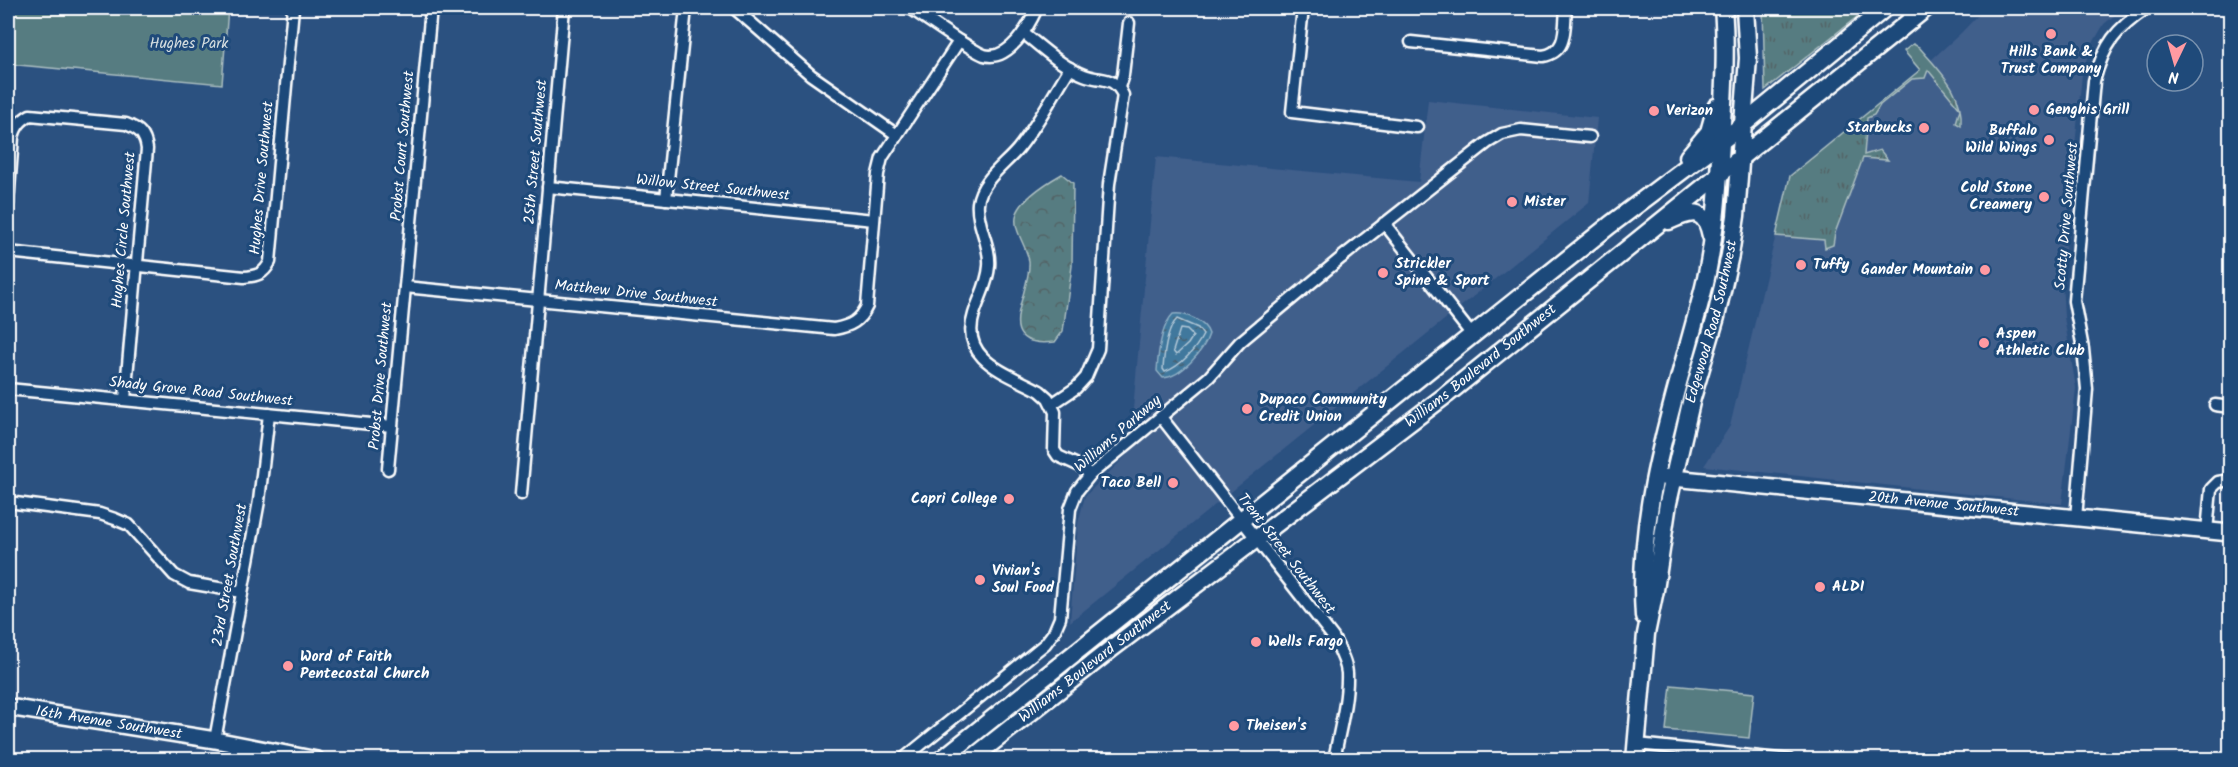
<svg xmlns="http://www.w3.org/2000/svg" width="2238" height="767" font-family="Kalam,sans-serif">
<style>
.built{fill:#405e8b}
.grass{fill:url(#grass-tufts);stroke:#abbec0;stroke-width:1.5}
.forest{fill:url(#forest-crowns);stroke:#abbec0;stroke-width:1.5}
.park{fill:#577c81;stroke:#abbec0;stroke-width:1.5}
.water{fill:url(#water-ripples);stroke:#8daec4;stroke-width:1.5}
.lines{fill:none;stroke-linecap:round;stroke-linejoin:round}
.shore{stroke:#b3c9d8;stroke-width:1.5}
.street-casing{stroke:#fff;stroke-width:15}
.secondary-casing{stroke:#fff;stroke-width:20}
.primary-casing{stroke:#fff;stroke-width:21}
.street{stroke:#1f4a7a;stroke-width:10}
.secondary{stroke:#1f4a7a;stroke-width:15}
.primary{stroke:#1f4a7a;stroke-width:16}
.poi-dot{fill:#ff9aa2;stroke:#1f4a7a;stroke-width:2}
.labels{text-anchor:middle;dominant-baseline:central;stroke-width:6;stroke-linejoin:round;paint-order:stroke}
.park-label{font-size:15px;fill:#d5dee0;stroke:#1f4a7a}
.poi-label{font-size:15px;font-weight:bold;fill:#fff;stroke:#1f4a7a;text-anchor:start}
.street-label{font-size:15px;fill:#fff;stroke:#1f4a7a}
</style>
<defs>
<pattern id="grass-tufts" width="24" height="20" patternUnits="userSpaceOnUse" patternTransform="scale(1.5)"><rect width="24" height="20" fill="#577c81"/><path d="M3 7l-1-3M5 7V3M7 7l1-3M15 17l-1-3M17 17v-4M19 17l1-3" fill="none" stroke="#526466"/></pattern>
<pattern id="forest-crowns" width="20" height="18" patternUnits="userSpaceOnUse" patternTransform="scale(1.5)"><rect width="20" height="18" fill="#577c81"/><path d="M2 6a3 3 0 1 1 6 0M12 15a3 3 0 1 1 6 0" fill="none" stroke="#526466"/></pattern>
<pattern id="water-ripples" width="26" height="14" patternUnits="userSpaceOnUse" patternTransform="scale(1.5)"><rect width="26" height="14" fill="#41789d"/><path d="M2 4q2-2 4 0t4 0M15 11q2-2 4 0t4 0" fill="none" stroke="#476070"/></pattern>
</defs>
<rect width="100%" height="100%" fill="#2b5180"/>
<filter id="ink" filterUnits="userSpaceOnUse"><feTurbulence type="fractalNoise" baseFrequency=".0167" numOctaves="2"/><feDisplacementMap in="SourceGraphic" scale="12" xChannelSelector="R" yChannelSelector="G"/><feConvolveMatrix kernelMatrix="1 2 1 2 8 2 1 2 1" color-interpolation-filters="sRGB"/></filter>
<g filter="url(#ink)">
<g class="built">
<path d="M1985,8H2124L2104,24L2090,48L2082,74L2062,281L2064,317L2076,388L2062,504L1704,466L1730,426L1790,176L1920,70L1961,33Z"/>
<path d="M1428,100L1597,118L1589,203L1070,622L1078,523L1085,496L1129,453L1156,157L1419,182Z"/>
</g>
<g class="grass">
<path d="M1763,8H1868L1765,90Z"/>
<path d="M1913,44L1919,47C1940,72 1964,92 1961,126L1956,123L1960,109L1928,70L1925,78L1912,79L1880,105L1874,115L1867,118L1864,155L1880,150L1888,160L1863,158L1835,233L1833,245L1825,248L1824,240L1776,236L1790,176L1920,70L1904,51Z"/>
</g>
<path class="forest" d="M1062,174L1073,183L1072,266L1063,331L1055,342C988,350 1032,292 1029,262C1028,247 1011,229 1017,213C1023,198 1048,182 1062,174Z"/>
<g class="park">
<path d="M8,8H228L222,84L8,64Z"/>
<path d="M1671,685L1754,693L1749,738L1666,730Z"/>
</g>
<path class="water" d="M1173,314C1185,312 1206,322 1209,334C1204,351 1181,377 1163,378L1157,371C1158,354 1161,326 1173,314Z"/>
<g class="lines">
<g class="shore">
<path d="M1177,319L1198,328L1203,335C1196,349 1181,366 1165,372L1163,369C1164,354 1167,329 1177,319Z"/>
<path d="M1180,329L1187,330L1193,336L1188,344L1176,355L1173,351Z"/>
</g>
<g class="street-casing">
<g id="street">
<path d="M734,8L811,75L897,135"/>
<path d="M910,8L959,41"/>
<path d="M1303,8L1292,112L1417,127"/>
<path d="M1023,33C1042,47 1062,67 1084,75C1103,82 1113,75 1123,95L1109,184L1098,349L1086,377L1076,388L1052,404"/>
<path d="M1411,42L1543,56C1568,52 1564,28 1566,8"/>
<path d="M1070,68C1053,95 1038,124 1018,149C1005,165 981,180 978,203C976,224 991,245 989,266C988,283 979,298 974,314C959,360 1007,373 1040,391L1048,398L1055,412L1054,450L1058,456L1082,467L1090,475"/>
<path d="M1119,87L1123,75L1129,23"/>
<path d="M548,187L874,220"/>
<path d="M666,199L686,8"/>
<path d="M8,204L13,137C16,126 20,121 30,115L126,124C139,129 145,134 147,149L125,399"/>
<path d="M1384,223L1472,335"/>
<path d="M8,252L244,277C257,276 264,274 270,262L293,8"/>
<path d="M405,287L834,329C851,326 860,321 867,306L878,174L882,158L959,41C967,45 976,52 984,55C1009,62 1029,26 1037,8"/>
<path d="M8,389L392,426"/>
<path d="M2215,405L2230,407"/>
<path d="M1161,417L1333,637C1339,649 1346,661 1347,673C1348,701 1339,732 1334,760"/>
<path d="M388,469L431,8"/>
<path d="M521,494L564,8"/>
<path d="M8,502L100,514L115,519L129,525L174,575L189,583L242,592"/>
<path d="M2076,518L2087,389L2083,349L2074,301L2094,81C2104,44 2116,29 2147,8"/>
<path d="M2207,531L2211,489L2218,482L2230,480"/>
<path d="M215,740L259,501L269,414"/>
<path d="M1637,744L1789,760"/>
<path d="M902,760L1045,644L1054,632L1060,618L1070,509L1077,491L1090,475L1209,377L1240,342L1341,258L1487,143L1502,134L1521,130L1590,137"/>
</g>
</g>
<g class="secondary-casing">
<g id="secondary">
<path id="s1" d="M1663,477L2230,533"/>
<path id="s2" d="M8,707L215,740L317,760"/>
</g>
</g>
<g class="primary-casing">
<g id="primary">
<path d="M1688,157L1709,132L1716,107"/>
<path d="M1669,221C1691,211 1705,206 1711,236"/>
<path d="M1644,616C1636,503 1677,394 1704,287C1715,241 1718,191 1721,143C1723,98 1727,53 1723,8"/>
<path d="M941,760L1610,225L1744,124L1885,8"/>
<path id="s3" d="M970,760L1111,649L1446,395L1926,8"/>
<path id="s4" d="M1635,760L1646,634L1655,590L1668,503L1692,398L1716,317L1730,255L1736,216L1748,58L1745,8"/>
</g>
</g>
<use href="#street" class="street"/>
<use href="#secondary" class="secondary"/>
<use href="#primary" class="primary"/>
</g>
</g>
<g class="poi-dot">
<circle cx="2051" cy="34" r="6"/>
<circle cx="2034" cy="110" r="6"/>
<circle cx="1654" cy="111" r="6"/>
<circle cx="1924" cy="128" r="6"/>
<circle cx="2049" cy="140" r="6"/>
<circle cx="2044" cy="197" r="6"/>
<circle cx="1512" cy="202" r="6"/>
<circle cx="1801" cy="265" r="6"/>
<circle cx="1985" cy="270" r="6"/>
<circle cx="1383" cy="273" r="6"/>
<circle cx="1984" cy="343" r="6"/>
<circle cx="1247" cy="409" r="6"/>
<circle cx="1173" cy="483" r="6"/>
<circle cx="1009" cy="499" r="6"/>
<circle cx="980" cy="580" r="6"/>
<circle cx="1820" cy="587" r="6"/>
<circle cx="1256" cy="642" r="6"/>
<circle cx="288" cy="666" r="6"/>
<circle cx="1234" cy="726" r="6"/>
</g>
<g class="labels">
<g class="park-label">
<text x="189" y="44">Hughes Park</text>
</g>
<g class="poi-label">
<text x="2051" y="52" text-anchor="middle">Hills Bank &amp;<tspan x="2051" dy="17">Trust Company</tspan></text>
<text x="2046" y="110">Genghis Grill</text>
<text x="1666" y="111">Verizon</text>
<text x="1912" y="128" text-anchor="end">Starbucks</text>
<text x="2037" y="131" text-anchor="end">Buffalo<tspan x="2037" dy="17">Wild Wings</tspan></text>
<text x="2032" y="188" text-anchor="end">Cold Stone<tspan x="2032" dy="17">Creamery</tspan></text>
<text x="1524" y="202">Mister</text>
<text x="1395" y="264">Strickler<tspan x="1395" dy="17">Spine &amp; Sport</tspan></text>
<text x="1813" y="265">Tuffy</text>
<text x="1973" y="270" text-anchor="end">Gander Mountain</text>
<text x="1996" y="334">Aspen<tspan x="1996" dy="17">Athletic Club</tspan></text>
<text x="1259" y="400">Dupaco Community<tspan x="1259" dy="17">Credit Union</tspan></text>
<text x="1161" y="483" text-anchor="end">Taco Bell</text>
<text x="997" y="499" text-anchor="end">Capri College</text>
<text x="992" y="571">Vivian's<tspan x="992" dy="17">Soul Food</tspan></text>
<text x="1832" y="587">ALDI</text>
<text x="1268" y="642">Wells Fargo</text>
<text x="300" y="657">Word of Faith<tspan x="300" dy="17">Pentecostal Church</tspan></text>
<text x="1246" y="726">Theisen's</text>
</g>
<g class="street-label">
<text transform="translate(403 146) rotate(-85)">Probst Court Southwest</text>
<text transform="translate(536 152) rotate(-85)">25th Street Southwest</text>
<text transform="translate(262 178) rotate(-85)">Hughes Drive Southwest</text>
<text transform="translate(713 188) rotate(6)">Willow Street Southwest</text>
<text transform="translate(2067 216) rotate(-85)">Scotty Drive Southwest</text>
<text transform="translate(124 230) rotate(-85)">Hughes Circle Southwest</text>
<text transform="translate(636 294) rotate(6)">Matthew Drive Southwest</text>
<text stroke="none"><textPath href="#s4" startOffset="446">Edgewood Road Southwest</textPath></text>
<text stroke="none"><textPath href="#s3" startOffset="645">Williams Boulevard Southwest</textPath></text>
<text transform="translate(381 376) rotate(-85)">Probst Drive Southwest</text>
<text transform="translate(201 392) rotate(6)">Shady Grove Road Southwest</text>
<text transform="translate(1118 434) rotate(-41)">Williams Parkway</text>
<text stroke="none"><textPath href="#s1" startOffset="282">20th Avenue Southwest</textPath></text>
<text transform="translate(1286 554) rotate(52)">Trent Street Southwest</text>
<text transform="translate(230 575) rotate(-80)">23rd Street Southwest</text>
<text stroke="none"><textPath href="#s3" startOffset="159">Williams Boulevard Southwest</textPath></text>
<text stroke="none"><textPath href="#s2" startOffset="102">16th Avenue Southwest</textPath></text>
</g>
</g>
<rect width="2238" height="767" fill="none" stroke="#1f4a7a" stroke-width="30"/>
<rect x="15" y="15" width="2208" height="737" fill="none" stroke="#fff" stroke-width="2" filter="url(#ink)"/>
<g transform="translate(2175 63) rotate(185)"><circle r="28" fill="#1f4a7a" stroke="#7992af" stroke-width="1.5"/>
<path d="M0-4.5L10 22L0 15L-10 22Z" fill="#ff9aa2"/>
<text y="-9" font-size="16" font-weight="bold" text-anchor="middle" fill="#ffffff">N</text>
</g>
</svg>
